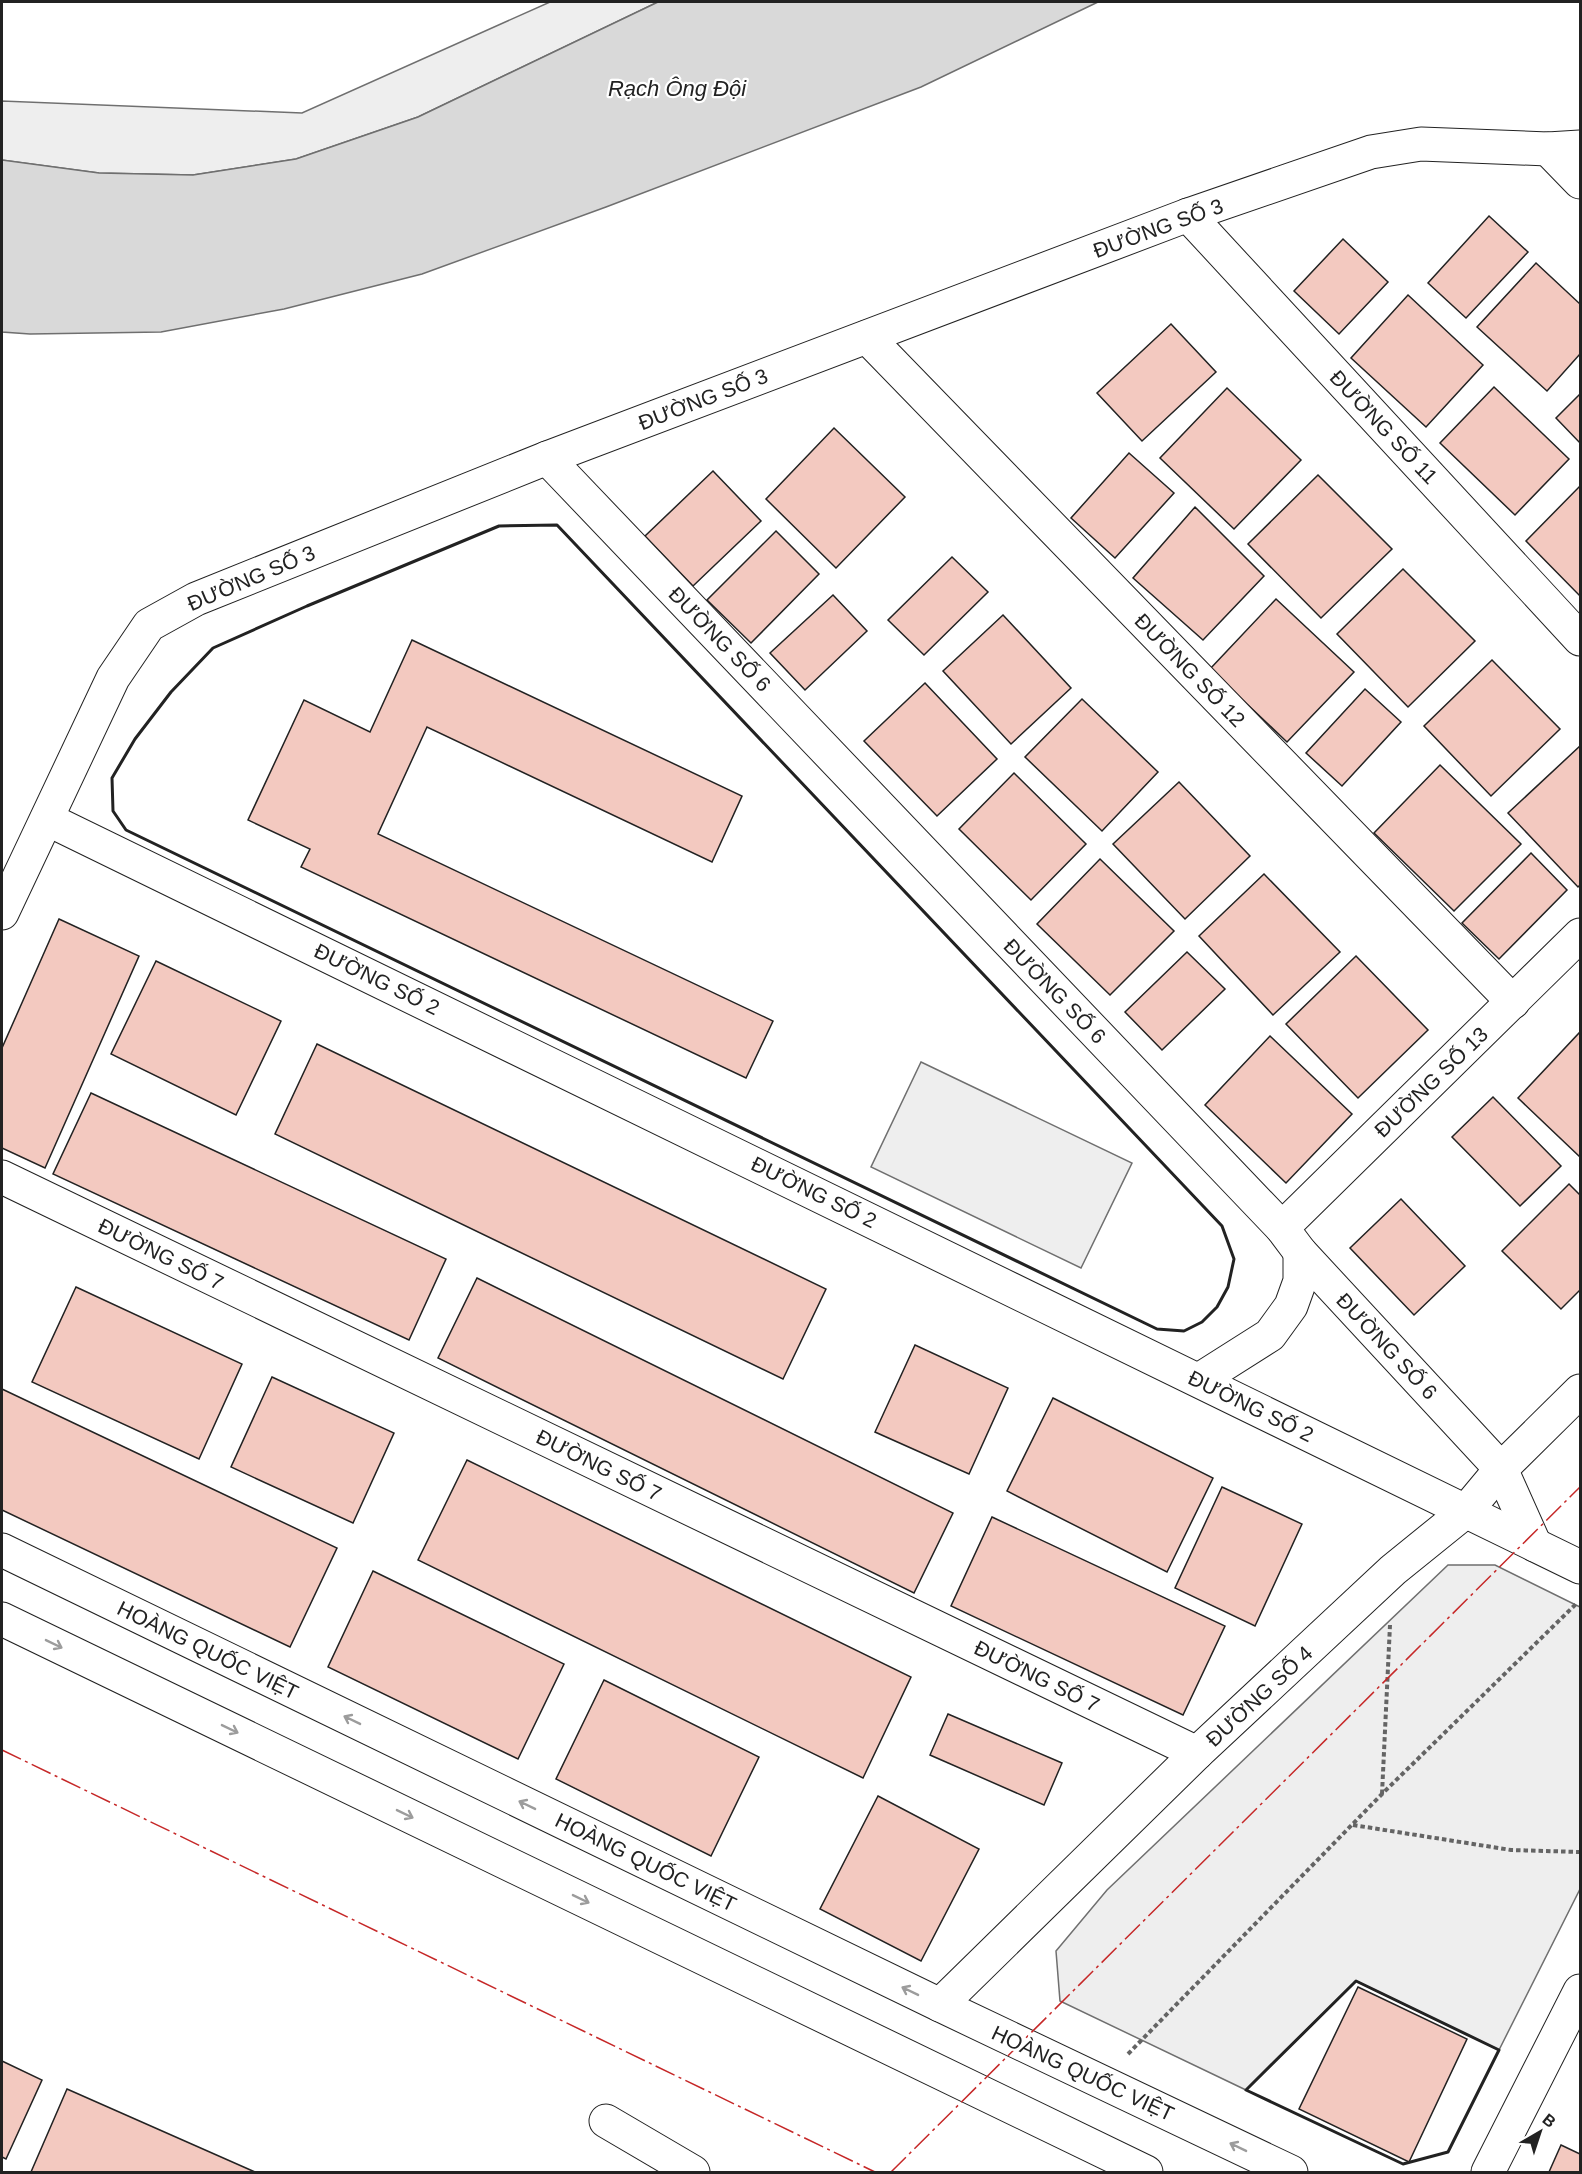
<svg xmlns="http://www.w3.org/2000/svg" width="1582" height="2174" font-family="Arial,sans-serif">
<style>
.green{fill:#eee;stroke:#6f6f6f;stroke-width:1.5}
.water{fill:#d9d9d9;stroke:#6f6f6f;stroke-width:1.5}
.building{fill:#f3c9c0;stroke:#222;stroke-width:1.5}
.lines{fill:none;stroke-linecap:round;stroke-linejoin:round}
.street-casing{stroke:#222;stroke-width:35}
.secondary-casing{stroke:#222;stroke-width:35}
.path{stroke:#646464;stroke-width:4;stroke-dasharray:4.5 3;stroke-linecap:butt}
.street{stroke:#fff;stroke-width:33}
.secondary{stroke:#fff;stroke-width:33}
.wall{stroke:#222;stroke-width:3}
.power{stroke:#c62828;stroke-width:1.5;stroke-dasharray:21 4.5 3 4.5;stroke-linecap:butt}
.oneway{stroke:#9c9c9c}
.labels{text-anchor:middle;dominant-baseline:central;stroke-width:4.5;stroke-linejoin:round;paint-order:stroke}
.street-label{font-size:21px;fill:#222;stroke:#fff}
.water-label{font-size:22px;font-style:italic;fill:#222;stroke:#fff}
</style>
<rect width="100%" height="100%" fill="#fff"/>
<g class="green">
<path d="M550,2H658L418,117L296,159L193,175L99,173L2,160V101L302,113Z"/>
<path d="M921,1062L1132,1163L1081,1268L871,1167Z"/>
<path d="M1448,1565H1495L1580,1607V1889L1499,2050L1356,1981L1246,2090L1060,2001L1056,1951L1107,1890Z"/>
</g>
<path class="water" d="M658,2H1098L921,87L606,207L422,274L284,309L161,332L30,334L2,332V160L99,173L193,175L296,159L418,117Z"/>
<g class="building">
<path d="M1489,216L1528,252L1466,318L1428,283Z"/>
<path d="M1343,239L1388,282L1339,334L1294,291Z"/>
<path d="M1536,263L1580,304V354L1547,391L1477,327Z"/>
<path d="M1408,295L1483,365L1426,427L1351,358Z"/>
<path d="M1171,324L1216,372L1142,441L1097,393Z"/>
<path d="M1494,387L1569,459L1515,515L1440,443Z"/>
<path d="M1227,388L1301,460L1234,529L1160,458Z"/>
<path d="M1580,394V443L1556,418Z"/>
<path d="M834,428L905,497L836,568L766,499Z"/>
<path d="M1129,453L1174,493L1115,558L1071,518Z"/>
<path d="M713,471L761,521L693,586L645,536Z"/>
<path d="M1318,475L1392,549L1321,618L1248,544Z"/>
<path d="M1580,486V596L1526,541Z"/>
<path d="M1195,507L1264,576L1203,640L1133,578Z"/>
<path d="M776,531L819,574L751,643L707,600Z"/>
<path d="M952,557L988,592L924,655L888,620Z"/>
<path d="M1403,569L1475,641L1408,707L1337,634Z"/>
<path d="M833,595L867,631L805,690L770,653Z"/>
<path d="M1276,599L1354,672L1287,742L1210,669Z"/>
<path d="M1003,615L1071,688L1011,744L943,671Z"/>
<path d="M412,640L742,796L712,862L427,727L378,834L773,1021L746,1078L301,867L310,849L248,820L304,700L370,732Z"/>
<path d="M1492,660L1560,729L1491,796L1424,726Z"/>
<path d="M925,683L997,759L937,816L864,741Z"/>
<path d="M1365,689L1401,722L1342,786L1306,753Z"/>
<path d="M1082,699L1158,772L1102,831L1025,757Z"/>
<path d="M1580,746V885L1578,887L1508,813Z"/>
<path d="M1440,765L1521,844L1454,911L1374,833Z"/>
<path d="M1014,773L1086,844L1031,900L959,829Z"/>
<path d="M1179,782L1250,856L1185,919L1113,844Z"/>
<path d="M1531,853L1567,890L1499,959L1462,923Z"/>
<path d="M1100,859L1174,931L1110,995L1037,924Z"/>
<path d="M1264,874L1340,952L1273,1015L1199,936Z"/>
<path d="M59,919L139,956L45,1168L2,1148V1048Z"/>
<path d="M1187,952L1225,989L1162,1050L1125,1012Z"/>
<path d="M1356,956L1428,1030L1358,1098L1286,1024Z"/>
<path d="M156,961L281,1021L236,1115L111,1054Z"/>
<path d="M1580,1032V1157L1518,1098Z"/>
<path d="M1270,1036L1352,1114L1286,1183L1205,1105Z"/>
<path d="M317,1044L826,1289L783,1379L275,1134Z"/>
<path d="M91,1093L446,1259L409,1340L53,1174Z"/>
<path d="M1493,1097L1561,1166L1520,1206L1452,1137Z"/>
<path d="M1569,1184L1580,1195V1290L1561,1309L1502,1251Z"/>
<path d="M1401,1199L1465,1266L1414,1315L1350,1248Z"/>
<path d="M477,1278L953,1513L914,1593L438,1358Z"/>
<path d="M76,1287L242,1364L199,1459L32,1382Z"/>
<path d="M915,1345L1008,1388L969,1474L875,1432Z"/>
<path d="M272,1377L394,1433L353,1523L231,1467Z"/>
<path d="M2,1389L337,1548L290,1647L2,1510Z"/>
<path d="M1053,1398L1213,1478L1167,1572L1007,1491Z"/>
<path d="M467,1460L911,1677L863,1778L418,1560Z"/>
<path d="M1222,1487L1302,1524L1255,1626L1175,1588Z"/>
<path d="M992,1517L1225,1626L1183,1715L951,1606Z"/>
<path d="M373,1571L564,1664L518,1759L328,1667Z"/>
<path d="M604,1680L759,1757L711,1856L556,1779Z"/>
<path d="M948,1714L1062,1763L1044,1805L930,1755Z"/>
<path d="M878,1796L979,1849L921,1961L820,1909Z"/>
<path d="M1358,1987L1467,2039L1409,2162L1299,2109Z"/>
<path d="M2,2061L42,2080L6,2159L2,2157Z"/>
<path d="M67,2089L255,2172H31Z"/>
<path d="M1561,2145L1580,2154V2172H1549Z"/>
</g>
<g class="lines">
<g class="street-casing">
<g id="street">
<path d="M1548,149L1580,182"/>
<path d="M1188,215L1580,639"/>
<path d="M867,337L1513,1002"/>
<path d="M547,458L1282,1228L1300,1252L1501,1469L1535,1545"/>
<path d="M47,819L1580,1567"/>
<path d="M2,913L113,678L149,625L196,599L547,458L1188,215L1371,152L1421,144L1548,149L1580,147"/>
<path d="M2,1177L1197,1753"/>
<path d="M1282,1228L1580,935"/>
<path d="M1199,1380L1270,1335L1291,1306L1300,1281V1252"/>
<path d="M940,2005L1197,1753L1393,1570L1466,1511L1501,1469L1580,1391"/>
<path d="M606,2121L693,2172"/>
<path d="M1488,2172L1580,1991"/>
</g>
</g>
<g class="secondary-casing">
<g id="secondary">
<path d="M2,1550L940,2005L1291,2172"/>
<path d="M2,1619L1146,2172"/>
</g>
</g>
<g class="path">
<path d="M1382,1794L1390,1625"/>
<path d="M1353,1825L1511,1850L1580,1852"/>
<path d="M1128,2054L1382,1794L1576,1604"/>
</g>
<use href="#street" class="street"/>
<use href="#secondary" class="secondary"/>
<g class="wall">
<path d="M557,525L1222,1226L1234,1259L1228,1287L1217,1307L1202,1322L1184,1331L1157,1329L126,830L113,811L112,778L135,739L171,692L213,648L307,606L499,526Z"/>
<path d="M1356,1981L1499,2050L1448,2152L1403,2164L1246,2090Z"/>
</g>
<g class="power">
<path d="M2,1750L875,2172"/>
<path d="M891,2172L1580,1487"/>
</g>
</g>
<defs><path id="oneway-shaft" d="M-6 0H5M1.5-3L5.5 0L1.5 3" fill="none" stroke-width="1.6" stroke-linecap="round" stroke-linejoin="round" transform="scale(1.5)"/></defs>
<g class="oneway">
<use href="#oneway-shaft" transform="translate(54 1644) rotate(26)"/>
<use href="#oneway-shaft" transform="translate(352 1720) rotate(-154)"/>
<use href="#oneway-shaft" transform="translate(230 1729) rotate(26)"/>
<use href="#oneway-shaft" transform="translate(527 1805) rotate(-154)"/>
<use href="#oneway-shaft" transform="translate(405 1814) rotate(26)"/>
<use href="#oneway-shaft" transform="translate(581 1899) rotate(26)"/>
<use href="#oneway-shaft" transform="translate(910 1991) rotate(-154)"/>
<use href="#oneway-shaft" transform="translate(1238 2147) rotate(-154)"/>
</g>
<g class="labels">
<g class="street-label">
<text transform="translate(1158 228) rotate(-20)">ĐƯỜNG SỐ 3</text>
<text transform="translate(703 399) rotate(-21)">ĐƯỜNG SỐ 3</text>
<text transform="translate(1384 427) rotate(47)">ĐƯỜNG SỐ 11</text>
<text transform="translate(251 578) rotate(-23)">ĐƯỜNG SỐ 3</text>
<text transform="translate(720 639) rotate(46)">ĐƯỜNG SỐ 6</text>
<text transform="translate(1190 670) rotate(46)">ĐƯỜNG SỐ 12</text>
<text transform="translate(377 979) rotate(26)">ĐƯỜNG SỐ 2</text>
<text transform="translate(1055 991) rotate(46)">ĐƯỜNG SỐ 6</text>
<text transform="translate(1431 1082) rotate(-44)">ĐƯỜNG SỐ 13</text>
<text transform="translate(814 1192) rotate(26)">ĐƯỜNG SỐ 2</text>
<text transform="translate(161 1254) rotate(26)">ĐƯỜNG SỐ 7</text>
<text transform="translate(1387 1346) rotate(47)">ĐƯỜNG SỐ 6</text>
<text transform="translate(1251 1406) rotate(26)">ĐƯỜNG SỐ 2</text>
<text transform="translate(599 1465) rotate(26)">ĐƯỜNG SỐ 7</text>
<text transform="translate(208 1650) rotate(26)">HOÀNG QUỐC VIỆT</text>
<text transform="translate(1037 1676) rotate(26)">ĐƯỜNG SỐ 7</text>
<text transform="translate(1259 1696) rotate(-43)">ĐƯỜNG SỐ 4</text>
<text transform="translate(646 1862) rotate(26)">HOÀNG QUỐC VIỆT</text>
<text transform="translate(1083 2073) rotate(25)">HOÀNG QUỐC VIỆT</text>
</g>
<g class="water-label">
<text x="677" y="88">Rạch Ông Đội</text>
</g>
</g>
<rect width="1582" height="2174" fill="none" stroke="#222222" stroke-width="6"/>
<g transform="translate(1540 2132) rotate(39)" stroke="#ffffff" stroke-width="4.5" paint-order="stroke">
<path d="M0-4.5L10 22L0 15L-10 22Z" fill="#222222"/>
<text y="-9" font-size="16" font-weight="bold" text-anchor="middle" fill="#222222">B</text>
</g>
</svg>
